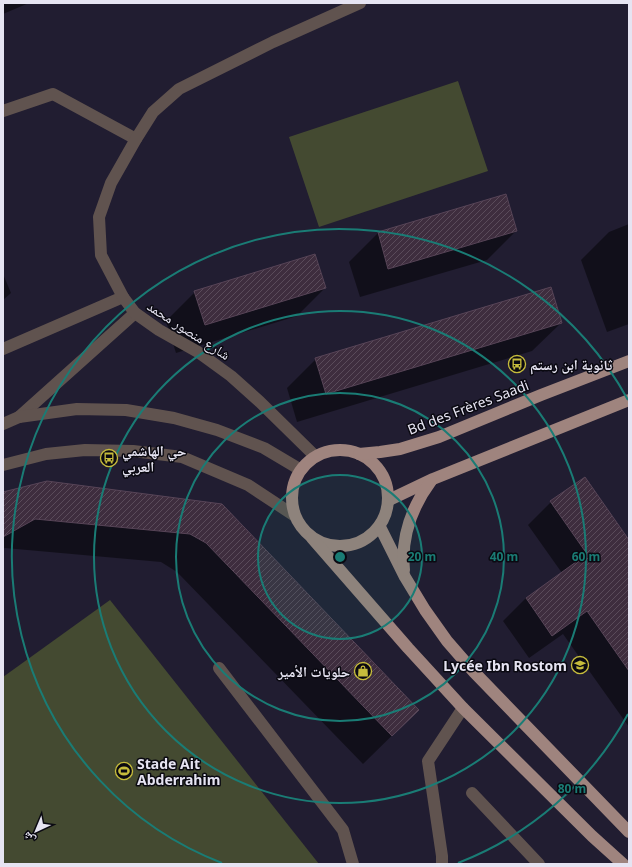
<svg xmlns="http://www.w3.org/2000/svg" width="632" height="867" font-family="'Noto Sans','Noto Naskh Arabic',sans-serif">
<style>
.park{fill:#444a31}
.shadow{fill:#0007}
.building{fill:url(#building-hatch);stroke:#574457}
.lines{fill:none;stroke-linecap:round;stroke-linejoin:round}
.minor{stroke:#60534f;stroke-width:12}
.major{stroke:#9f847e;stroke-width:12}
.ring{fill:none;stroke:#1a7c75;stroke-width:2}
.labels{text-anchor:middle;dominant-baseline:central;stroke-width:3;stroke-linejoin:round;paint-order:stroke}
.street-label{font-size:14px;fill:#e6e4f2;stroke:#0a0911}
.poi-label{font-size:14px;font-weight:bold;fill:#e6e4f2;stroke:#0a0911;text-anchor:start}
.centre{fill:#1a7c75;stroke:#0a0911;stroke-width:2}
.ring-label{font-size:12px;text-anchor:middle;font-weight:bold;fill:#1a7c75;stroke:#0a0911;stroke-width:3;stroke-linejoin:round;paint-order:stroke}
</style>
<defs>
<pattern id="building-hatch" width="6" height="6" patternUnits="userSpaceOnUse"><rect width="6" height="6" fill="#3e2d3e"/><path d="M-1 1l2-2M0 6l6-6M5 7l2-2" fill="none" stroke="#5a4b5a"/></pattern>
</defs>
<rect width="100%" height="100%" fill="#211d31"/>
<g class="park">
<path d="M458,81L488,171L319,227L289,137Z"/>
<path d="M110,600L319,864H3V677Z"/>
</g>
<g class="shadow">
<path d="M3,3H29L3,14Z"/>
<path d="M506,196L516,231L487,260L360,297L349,262L378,233Z"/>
<path d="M629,224V324L607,332L581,260L609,232Z"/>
<path d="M3,274L11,293L3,300Z"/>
<path d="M325,288L297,316L176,353L166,321L195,292Z"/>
<path d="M561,323L532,351L297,422L287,388L316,359Z"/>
<path d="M3,493L221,505L418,710L363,764L177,572L161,562L5,548L3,549Z"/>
<path d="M551,502L629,542V727L563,634L529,658L503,621L526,598L562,573L528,525Z"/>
</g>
<g class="building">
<path d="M506,194L517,231L388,269L378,232Z"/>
<path d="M315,254L326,288L205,325L194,291Z"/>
<path d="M551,287L562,323L326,394L315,358Z"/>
<path d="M585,477L629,540V671L587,611L552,636L526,598L587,554L550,501Z"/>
<path d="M47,481L222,504L419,710L392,736L206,543L190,534L35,519L3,537V492Z"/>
</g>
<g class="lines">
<g class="minor">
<path d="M3,111L53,94L136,139"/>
<path d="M3,349L123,297"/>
<path d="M19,417L135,313"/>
<path d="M3,424L19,417L77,409L126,410L174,418L217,430L264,448L301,470"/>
<path d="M315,456L260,402L231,376L198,352L159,330L135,313L123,297L101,255L99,217L111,183L136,139L153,112L179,89L273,42L360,3"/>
<path d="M3,465L46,454L85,450L133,451L182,457L248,485L295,516"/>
<path d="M219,668L343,830L353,864"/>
<path d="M472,793L539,864"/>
<path d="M442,864V856L428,761L463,708"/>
</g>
<g class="major">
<circle cx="340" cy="498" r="48"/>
<path d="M359,454L380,452L400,449L439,437L541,395L629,361"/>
<path d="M389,500L433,479L629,400"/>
<path d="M380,527L405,577L425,610L447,641L474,672L629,832"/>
<path d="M312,538L408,648L463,708L592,836L623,864"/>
<path d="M404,570C401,537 411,508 431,481"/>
</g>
</g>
<circle cx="340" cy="557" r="82" fill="#1a7c75" fill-opacity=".12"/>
<g class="ring">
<circle cx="340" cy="557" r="82"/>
<circle cx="340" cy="557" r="164"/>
<circle cx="340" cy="557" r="246"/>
<path d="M628 714A328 328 0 0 1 458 863M222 863A328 328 0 1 1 628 400"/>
</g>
<defs>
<g id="bus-ring" transform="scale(0.9)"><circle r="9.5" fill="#0a0911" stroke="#c6bc3c" stroke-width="1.5"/><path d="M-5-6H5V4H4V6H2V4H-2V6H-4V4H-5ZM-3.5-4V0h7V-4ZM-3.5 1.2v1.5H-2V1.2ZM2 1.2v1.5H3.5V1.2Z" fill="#c6bc3c"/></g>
<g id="school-ring" transform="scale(0.9)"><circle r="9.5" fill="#0a0911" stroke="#c6bc3c" stroke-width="1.5"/><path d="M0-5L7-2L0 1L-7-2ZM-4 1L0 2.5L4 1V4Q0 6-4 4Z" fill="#c6bc3c"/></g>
<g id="shop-ring" transform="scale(0.9)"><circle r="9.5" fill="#0a0911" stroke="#c6bc3c" stroke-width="1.5"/><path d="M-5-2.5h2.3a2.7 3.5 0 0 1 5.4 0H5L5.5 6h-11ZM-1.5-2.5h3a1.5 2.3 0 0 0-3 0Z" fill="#c6bc3c"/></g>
<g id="stadium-ring" transform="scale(0.9)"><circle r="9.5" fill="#0a0911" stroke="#c6bc3c" stroke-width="1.5"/><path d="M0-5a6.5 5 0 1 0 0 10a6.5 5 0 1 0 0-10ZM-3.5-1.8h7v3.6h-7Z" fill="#c6bc3c"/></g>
</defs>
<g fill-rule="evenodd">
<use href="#bus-ring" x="517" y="364"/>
<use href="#bus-ring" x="109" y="458"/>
<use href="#school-ring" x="580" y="665"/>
<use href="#shop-ring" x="363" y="671"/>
<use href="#stadium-ring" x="124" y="771"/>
</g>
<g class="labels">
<g class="street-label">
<text transform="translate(189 330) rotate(33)">شارع منصور محمد</text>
<text transform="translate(468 407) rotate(-21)">Bd des Frères Saadi</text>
</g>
<g class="poi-label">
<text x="530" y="364">ثانوية ابن رستم</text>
<text x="122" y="450">حي الهاشمي<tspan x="122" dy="16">العربي</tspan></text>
<text x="567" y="665" text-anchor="end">Lycée Ibn Rostom</text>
<text x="350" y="671" text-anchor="end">حلويات الأمير</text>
<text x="137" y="763">Stade Ait<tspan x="137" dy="16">Abderrahim</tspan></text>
</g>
</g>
<circle cx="340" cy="557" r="6" class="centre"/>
<g class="ring-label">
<text x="422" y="561">20 m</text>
<text x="504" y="561">40 m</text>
<text x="586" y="561">60 m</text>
<text x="572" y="793">80 m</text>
</g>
<rect width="632" height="867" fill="none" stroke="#e6e4f2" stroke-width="8"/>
<g transform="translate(36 831) rotate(224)" stroke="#0a0911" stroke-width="3" paint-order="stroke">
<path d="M0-3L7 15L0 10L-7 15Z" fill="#e6e4f2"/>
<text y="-6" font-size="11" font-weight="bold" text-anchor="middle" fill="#e6e4f2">ش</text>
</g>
</svg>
